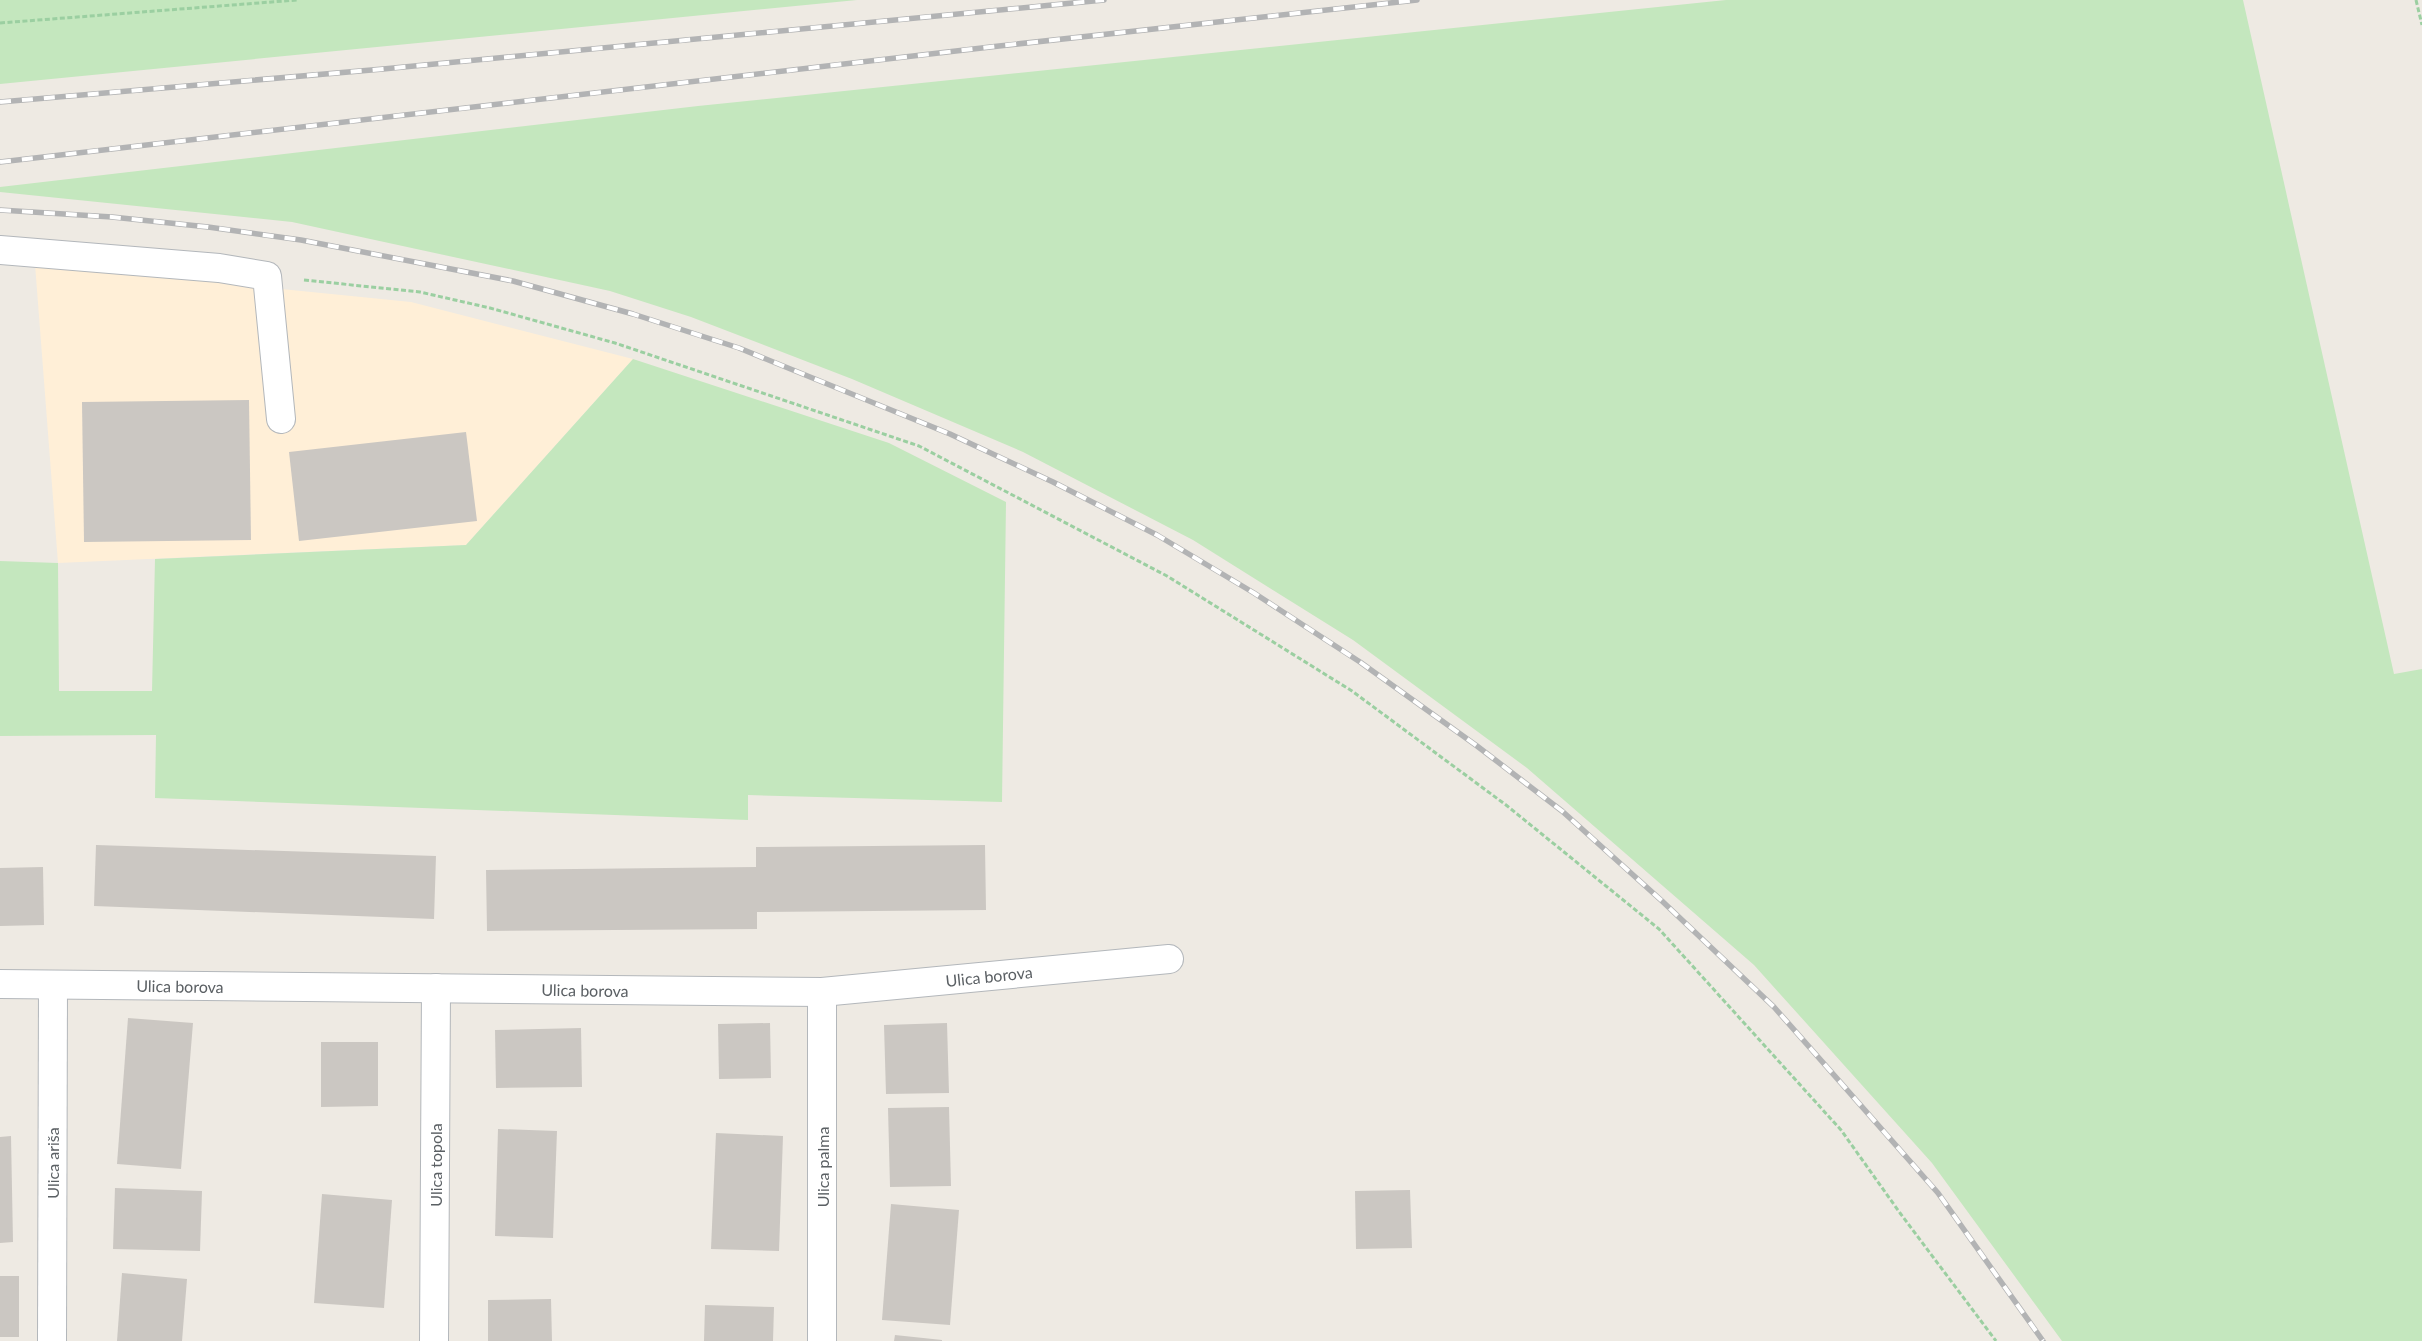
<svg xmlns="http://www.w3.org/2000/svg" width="2422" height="1341" font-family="Lato,sans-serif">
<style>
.commercial{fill:#ffefd7}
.green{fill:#c4e7be}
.building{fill:#cbc7c2}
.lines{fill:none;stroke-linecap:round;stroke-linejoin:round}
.minor-casing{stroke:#b3b7bb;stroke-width:30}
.path{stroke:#9bcfa1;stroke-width:3;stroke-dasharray:5 2.5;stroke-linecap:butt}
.minor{stroke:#fff;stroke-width:28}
.rail-casing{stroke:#b2b3b4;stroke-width:5.5}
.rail{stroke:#fff;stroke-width:4;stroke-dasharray:11;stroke-linecap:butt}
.labels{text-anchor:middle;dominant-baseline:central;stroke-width:4;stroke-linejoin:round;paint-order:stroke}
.street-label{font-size:16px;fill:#5b6064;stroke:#fff}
</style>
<rect width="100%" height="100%" fill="#eeeae3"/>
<path class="commercial" d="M35,264L411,302L633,359L466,545L58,563Z"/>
<g class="green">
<path d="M0,0H857L0,84Z"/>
<path d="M1726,0H2243L2394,674L2422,669V1341H2062L1932,1163L1754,965L1527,768L1353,640L1193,540L1023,452L852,379L691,317L610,291L292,222L0,192V187L698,106Z"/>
<path d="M633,359L889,443L1006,502L1002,802L748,795V820L155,798L156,735L0,736V561L58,563L59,691H152L155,559L466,545Z"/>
</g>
<g class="building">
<path d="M249,400L251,540L84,542L82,402Z"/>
<path d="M466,432L477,521L299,541L289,452Z"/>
<path d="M96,845L436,856L434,919L94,906Z"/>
<path d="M985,845L986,910L757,912V929L487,931L486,870L756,867V847Z"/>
<path d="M43,867L44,925L0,926V868Z"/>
<path d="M128,1018L193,1023L181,1169L117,1164Z"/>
<path d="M770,1023L771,1078L719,1079L718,1024Z"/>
<path d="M947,1023L949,1093L886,1094L884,1025Z"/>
<path d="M581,1028L582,1087L496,1088L495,1030Z"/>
<path d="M321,1042H378V1106L321,1107Z"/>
<path d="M949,1107L951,1186L890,1187L888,1108Z"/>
<path d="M498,1129L557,1131L553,1238L495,1236Z"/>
<path d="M716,1133L783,1136L779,1251L711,1249Z"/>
<path d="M11,1136L13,1242L0,1243V1137Z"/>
<path d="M115,1188L202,1191L200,1251L113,1249Z"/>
<path d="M1410,1190L1412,1248L1356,1249L1355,1191Z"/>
<path d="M322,1194L392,1200L384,1308L314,1303Z"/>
<path d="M891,1204L959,1210L950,1325L882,1320Z"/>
<path d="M122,1273L187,1279L182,1341H117Z"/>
<rect x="0" y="1276" width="19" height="61"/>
<path d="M551,1299L552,1341H488V1300Z"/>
<path d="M705,1305L774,1307L773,1341H704Z"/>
<path d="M895,1335L942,1340V1341H894Z"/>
</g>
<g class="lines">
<g class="minor-casing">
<g id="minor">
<path d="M0,250L219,268L267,276L281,419"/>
<path d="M0,984L822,992L1169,959"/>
<path d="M822,992V1341"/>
<path d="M52,1341L53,985"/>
<path d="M434,1341L436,988"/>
</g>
</g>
<g class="path">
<path d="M2416,0L2422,25"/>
<path d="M0,23L297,0"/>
<path d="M304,280L420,292L490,308L615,343L919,446L1167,576L1352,691L1506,805L1659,929L1841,1130L1900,1213L1996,1341"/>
</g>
<use href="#minor" class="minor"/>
<g class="rail-casing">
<g id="rail">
<path d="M0,102L383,69L1104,0"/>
<path d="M0,162L999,46L1417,0"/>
<path d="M0,210L112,217L208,227L301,240L513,281L633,314L739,348L950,434L1053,482L1157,535L1254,593L1360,662L1477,746L1562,811L1662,901L1774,1007L1938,1193L2043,1341"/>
</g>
</g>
<use href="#rail" class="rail"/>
</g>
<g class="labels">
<g class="street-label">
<text transform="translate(989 976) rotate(-6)">Ulica borova</text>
<text transform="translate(180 986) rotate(1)">Ulica borova</text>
<text transform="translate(585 990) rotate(1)">Ulica borova</text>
<text transform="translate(52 1163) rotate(-90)">Ulica ariša</text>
<text transform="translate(435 1165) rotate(-90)">Ulica topola</text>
<text transform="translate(822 1167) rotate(-90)">Ulica palma</text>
</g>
</g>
</svg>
